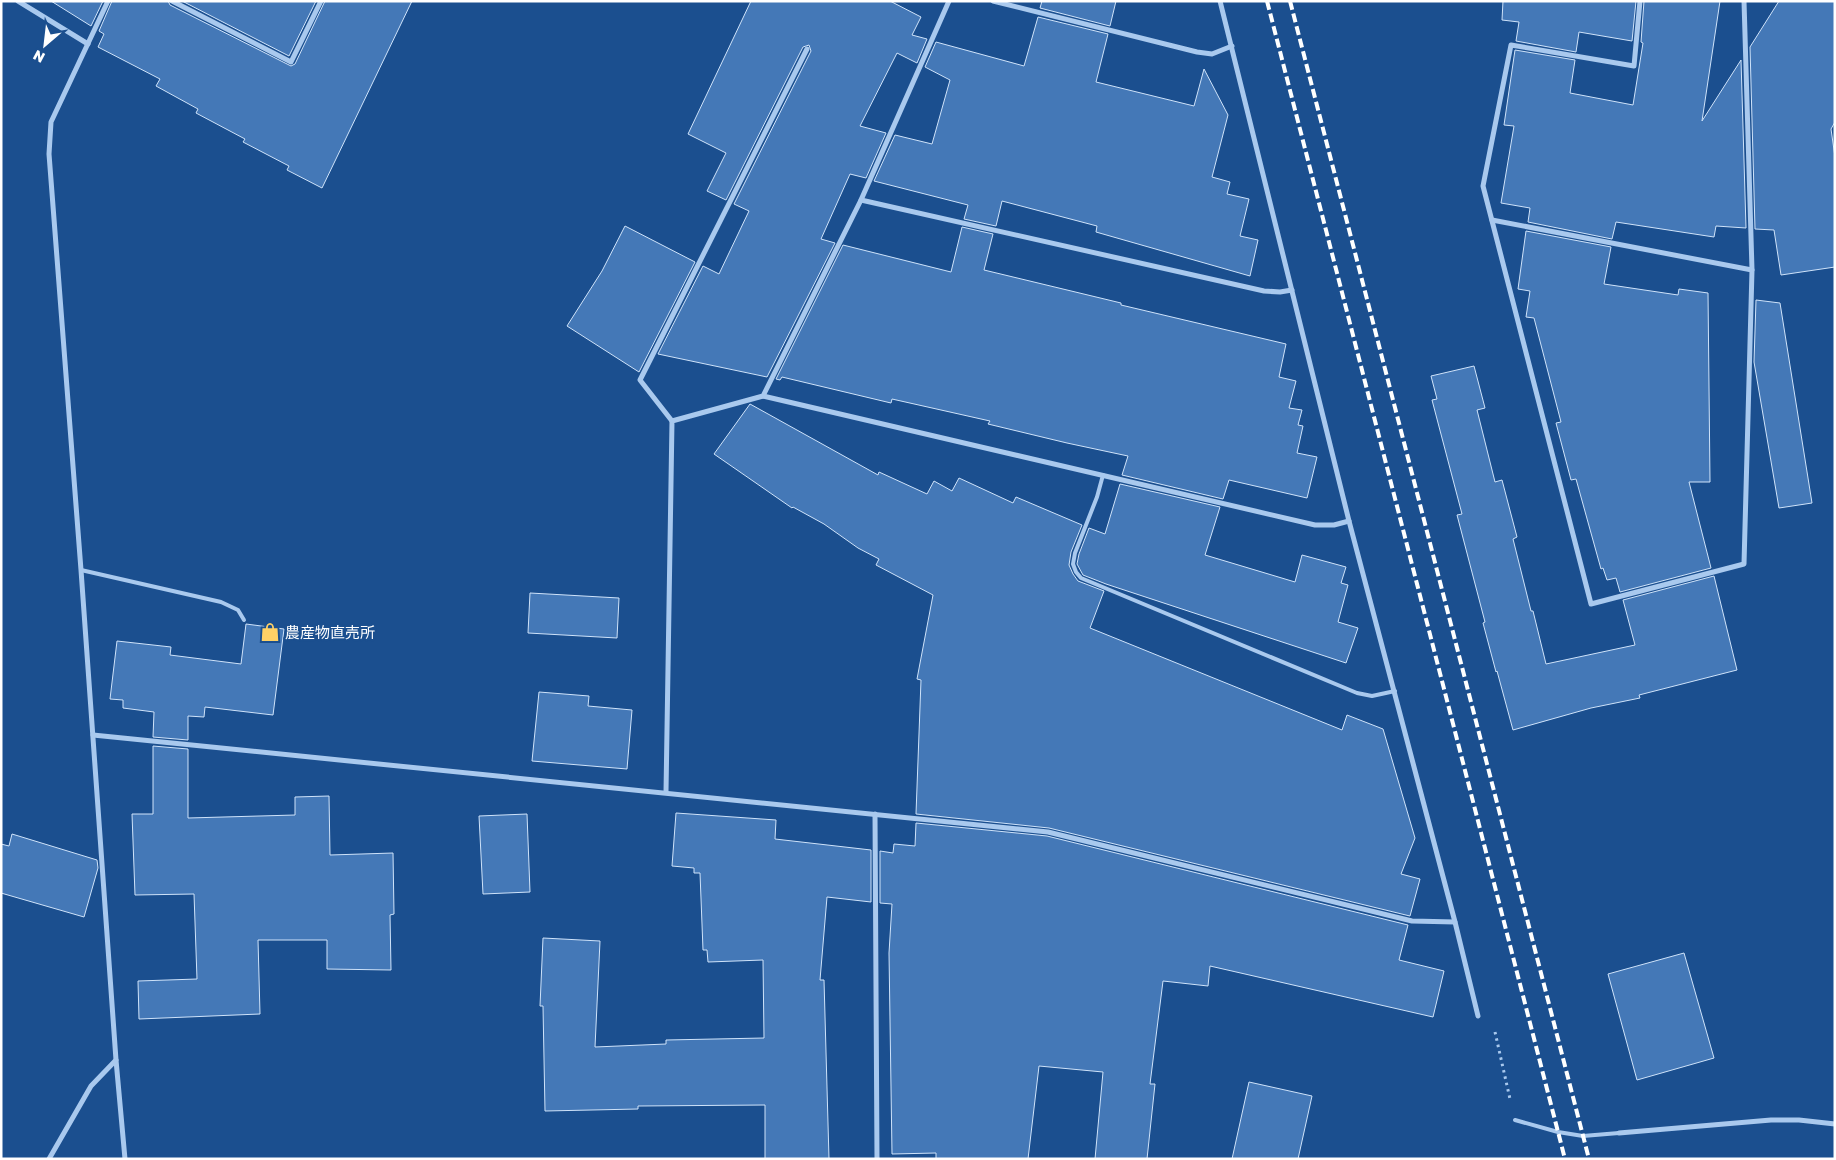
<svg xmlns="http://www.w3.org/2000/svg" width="1836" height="1160" font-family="'Golos Text','Noto Sans JP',sans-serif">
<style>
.building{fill:#4478b7;stroke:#cfe3fa}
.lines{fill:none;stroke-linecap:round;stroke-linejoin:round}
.path{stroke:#a9c9ee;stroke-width:3;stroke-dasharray:2.5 4;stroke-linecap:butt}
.lane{stroke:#a9c9ee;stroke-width:4}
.street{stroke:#a9c9ee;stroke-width:5}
.rail{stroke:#fff;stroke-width:4;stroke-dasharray:9 4;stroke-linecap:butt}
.labels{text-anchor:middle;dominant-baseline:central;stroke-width:4.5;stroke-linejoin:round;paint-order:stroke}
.poi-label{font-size:15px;fill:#fff;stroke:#1b4f8f;text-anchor:start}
</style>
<rect width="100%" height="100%" fill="#1b4f8f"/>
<g class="building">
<path d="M51,1H103L91,26Z"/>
<path d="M112,1H168L170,5L291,66L295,64L325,1H412L322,188L287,170L289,166L243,142L245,139L196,113L198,109L156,86L160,79L98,47L104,34L99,31Z"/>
<path d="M182,1H316L289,56Z"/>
<path d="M751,1H890L921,17L912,35L927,39L917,63L897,53L860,126L886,133L866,178L850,174L821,239L835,243L767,377L658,354L703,266L719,274L749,211L734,204L811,51L809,45L803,47L726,200L707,191L726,153L688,134Z"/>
<path d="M1042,1H1116L1110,26L1040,8Z"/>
<path d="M1503,1H1636L1632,41L1579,32L1576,52L1516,41L1519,22L1502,20Z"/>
<path d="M1644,1H1720L1702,121L1741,60L1746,228L1716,226L1714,237L1616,222L1612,239L1528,222L1530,208L1501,203L1514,126L1504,125L1515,50L1575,60L1570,93L1633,105L1643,43L1641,42Z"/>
<path d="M1779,1H1835V122L1831,129L1835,157V267L1781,275L1774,230L1755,229L1750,47Z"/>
<path d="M1038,17L1108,34L1096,82L1194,106L1204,69L1228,115L1212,177L1230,182L1227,194L1249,199L1240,236L1258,240L1250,276L1096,232L1097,226L1002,201L996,226L964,219L968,205L874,181L895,135L932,144L950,80L925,67L936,42L1024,66Z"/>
<path d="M625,226L695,262L639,372L567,326L602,271Z"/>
<path d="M962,227L993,234L984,270L1121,303V305L1286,344L1279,377L1296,381L1289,408L1302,410L1298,425L1303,426L1297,453L1317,457L1307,498L1229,480L1223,499L1122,475L1128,456L1067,443L988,424L990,421L892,399L891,403L782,377L780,380L776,379L843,245L951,272Z"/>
<path d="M1526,231L1611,247L1604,284L1678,295L1679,289L1708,293L1710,482H1689L1711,568L1620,592L1616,578L1607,580L1603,568L1601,569L1576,479L1571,480L1556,423L1561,422L1534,318L1526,317L1530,291L1518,289Z"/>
<path d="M1756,300L1780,303L1812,503L1779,508L1754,362Z"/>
<path d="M1474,366L1485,408L1477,410L1495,482L1502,480L1517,537L1513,539L1531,611H1533L1546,664L1635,645L1623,600L1714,576L1737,670L1639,695L1640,698L1591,708L1513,730L1497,671L1496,672L1483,623L1485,622L1457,515L1462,514L1432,400L1437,399L1431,376Z"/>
<path d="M750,404L878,475L879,472L927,494L934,481L952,491L959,478L1013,503L1016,497L1082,525L1071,552L1069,565L1073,574L1078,581L1104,591L1090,628L1342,730L1347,715L1383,729L1415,838L1401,874L1420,879L1410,916L1049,828L916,814L921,680L917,679L933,595L876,565L879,559L858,548L824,524L793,507L792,508L714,454Z"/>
<path d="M1120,484L1220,507L1205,555L1295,582L1302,555L1346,567L1341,583L1348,585L1338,622L1358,628L1346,663L1106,584L1083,575L1077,564L1079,554L1089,528L1105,534Z"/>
<path d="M530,593L619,598L617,638L528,633Z"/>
<path d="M246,624L284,629L273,715L205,707L204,717L188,716V740L153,737L154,712L123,708V700L110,699L117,641L171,647L170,655L241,664Z"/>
<path d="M539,692L589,696L588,706L632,710L627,769L532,761Z"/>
<path d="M153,746L188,749V818L295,815V797L329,796L330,855L393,853L394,914L390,915L391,970L327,969V940H258L260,1014L139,1019L138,981L197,979L194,894L135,895L132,814H153Z"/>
<path d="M676,813L776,820L775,839L871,850V902L827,897L820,980H824L829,1159H765V1105L638,1106V1109L545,1111L543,1006H540L543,938L600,941L595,1047L666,1044V1040L764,1038L763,960L708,962L707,950H703L700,873H694V868L672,866Z"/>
<path d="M527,814L530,892L483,894L479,816Z"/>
<path d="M916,823L1047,836L1408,925L1399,960L1444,971L1433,1017L1210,966L1208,986L1163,981L1150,1084H1155L1147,1159H1095L1103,1072L1039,1066L1028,1159H936V1153L892,1154L889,953L892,904L880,903V851L893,853L894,844L915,846Z"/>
<path d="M12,834L97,860L98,868L84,917L1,893V844L9,846Z"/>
<path d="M1684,953L1714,1058L1637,1080L1608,974Z"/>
<path d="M1249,1082L1312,1096L1298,1159H1232Z"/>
</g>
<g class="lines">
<path class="path" d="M1495,1032L1510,1099"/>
<g class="lane">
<path d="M1103,475L1097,497L1075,553L1073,564L1076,572L1081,578L1357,693L1372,696L1395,691"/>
<path d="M81,570L221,602L238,610L244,620"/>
<path d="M1515,1120L1558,1132L1583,1136L1619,1133"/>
</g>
<g class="street">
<path d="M18,1L88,44"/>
<path d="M108,1L51,122L49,154L81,570L116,1060L125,1159"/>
<path d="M172,1L291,62L321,1"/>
<path d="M993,1L1197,52L1212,54L1232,46"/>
<path d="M1220,1L1349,521L1455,922L1478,1016"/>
<path d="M1640,1L1634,66L1511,45L1483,186L1591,604L1744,564L1752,270L1744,1"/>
<path d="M861,200L1264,291L1280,292L1292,290"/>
<path d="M1492,220L1752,270"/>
<path d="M763,396L1315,525H1334L1349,521"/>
<path d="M672,421L640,380L807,49"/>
<path d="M93,735L1048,832L1412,921L1455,922"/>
<path d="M666,792L672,421L763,396L861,200L949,1"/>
<path d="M875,814L877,1159"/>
<path d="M1619,1133L1771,1120H1799L1835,1124"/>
<path d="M49,1159L91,1086L116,1060"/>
</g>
<g class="rail">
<path d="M1267,1L1565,1159"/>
<path d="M1290,1L1589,1159"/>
</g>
</g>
<defs>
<g id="shop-bare" transform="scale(1.5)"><path d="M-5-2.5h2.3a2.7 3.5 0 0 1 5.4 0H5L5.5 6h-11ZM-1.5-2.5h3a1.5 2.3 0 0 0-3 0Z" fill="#ffd166" stroke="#1b4f8f" stroke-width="2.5" paint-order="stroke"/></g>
</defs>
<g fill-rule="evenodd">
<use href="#shop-bare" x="270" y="632"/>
</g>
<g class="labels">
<g class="poi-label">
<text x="285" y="632">農産物直売所</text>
</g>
</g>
<rect width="1836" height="1160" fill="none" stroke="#ffffff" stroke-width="5"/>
<g transform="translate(45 45) rotate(208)" stroke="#1b4f8f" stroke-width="4" paint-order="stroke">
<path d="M0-4L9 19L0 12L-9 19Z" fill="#ffffff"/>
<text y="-8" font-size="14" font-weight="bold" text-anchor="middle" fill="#ffffff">N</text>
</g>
</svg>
